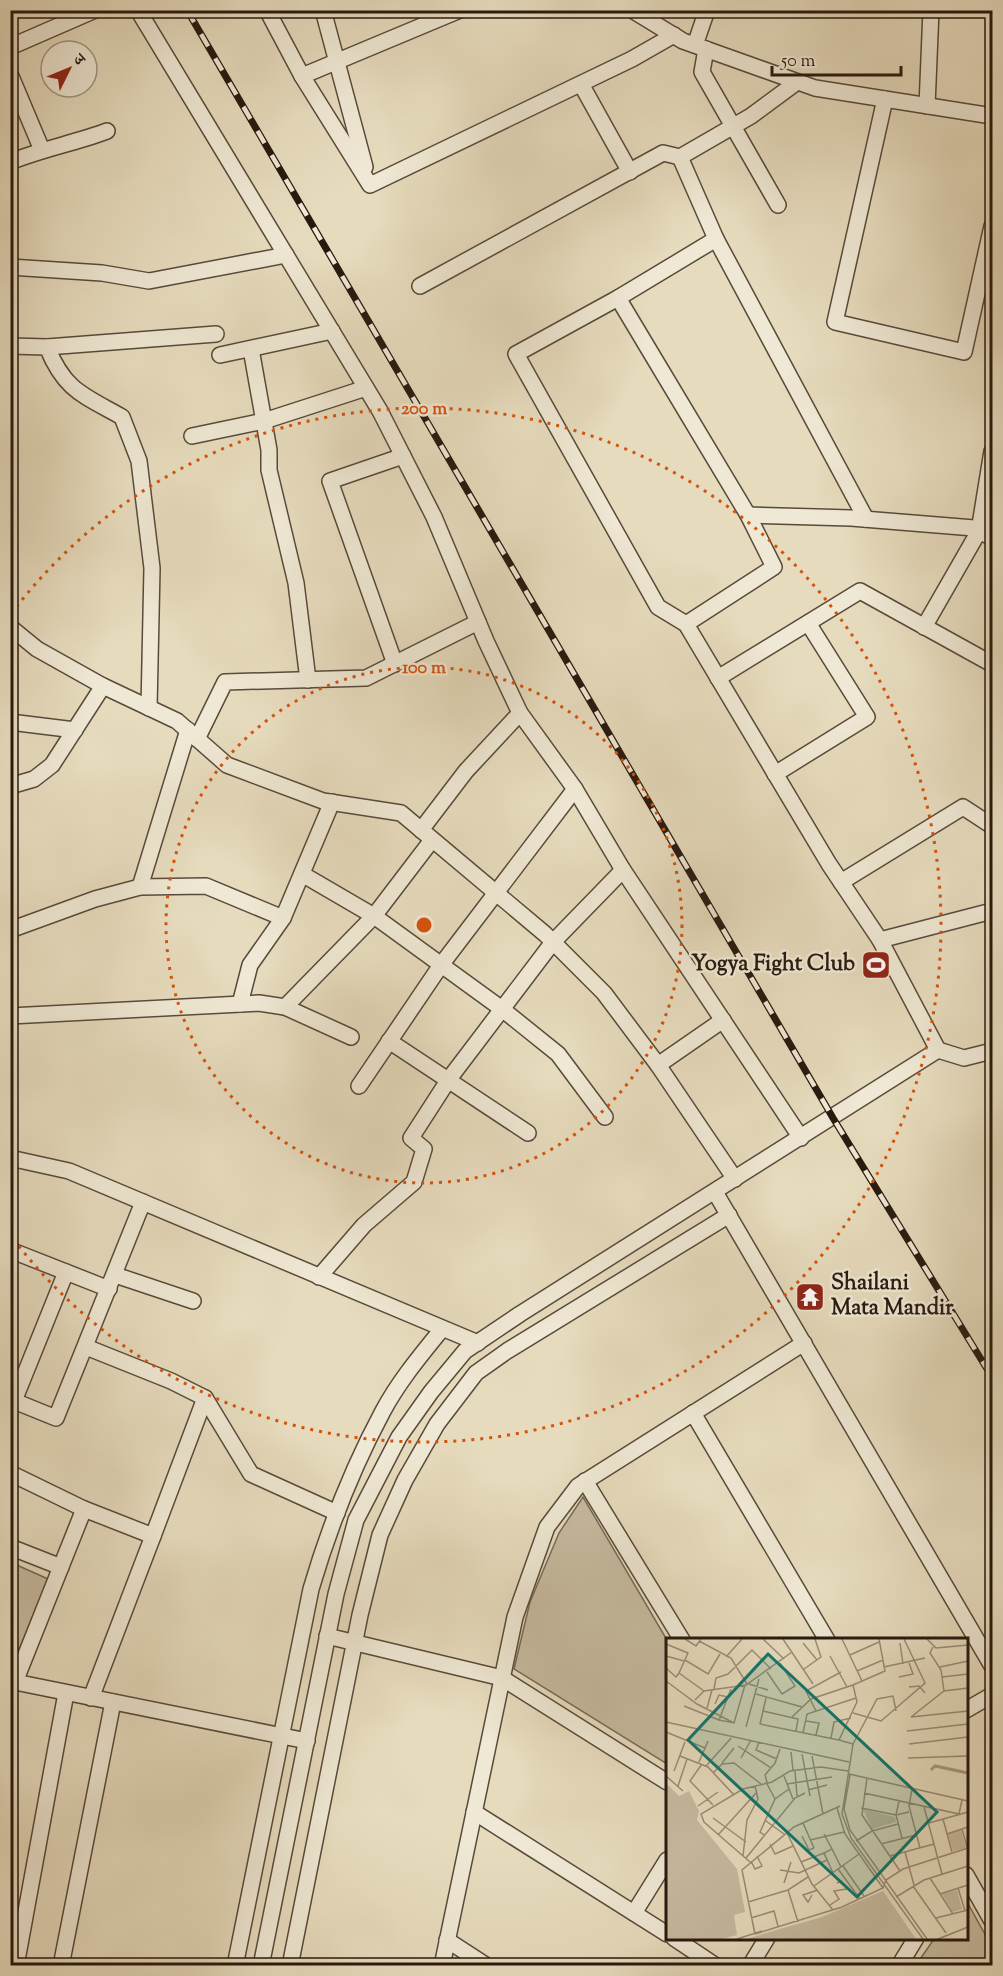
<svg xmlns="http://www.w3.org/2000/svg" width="1003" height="1976" font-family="'Sorts Mill Goudy','Noto Serif Devanagari',serif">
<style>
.green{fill:#c6ba9f;stroke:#776a57;stroke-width:1.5}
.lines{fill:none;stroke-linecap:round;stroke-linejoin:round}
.minor-casing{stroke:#584a3a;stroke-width:18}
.minor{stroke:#efe8d4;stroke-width:15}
.rail-casing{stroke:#28190f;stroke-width:7}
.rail{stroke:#efe8d4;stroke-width:4.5;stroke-dasharray:14;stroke-linecap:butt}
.ring{fill:none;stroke:#d5530c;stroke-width:3;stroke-dasharray:3 6}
.labels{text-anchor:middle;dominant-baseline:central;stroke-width:5;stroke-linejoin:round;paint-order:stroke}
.poi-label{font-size:22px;font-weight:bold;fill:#28190f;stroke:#efe8d4;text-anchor:end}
.inset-river{fill:none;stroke:#a59982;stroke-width:3}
.inset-road{fill:none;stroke:#9a8d77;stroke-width:1.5}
.view{fill:#0f766e;fill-opacity:0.15;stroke:#0f766e;stroke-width:3}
.inset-edge{fill:none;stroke:#28190f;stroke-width:3}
.centre{fill:#d5530c;stroke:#efe8d4;stroke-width:3}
.ring-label{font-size:18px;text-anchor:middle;font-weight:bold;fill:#d5530c;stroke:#efe8d4;stroke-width:5;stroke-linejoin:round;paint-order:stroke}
</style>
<rect width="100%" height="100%" fill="#e6dbbd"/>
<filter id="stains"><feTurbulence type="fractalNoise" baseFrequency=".00333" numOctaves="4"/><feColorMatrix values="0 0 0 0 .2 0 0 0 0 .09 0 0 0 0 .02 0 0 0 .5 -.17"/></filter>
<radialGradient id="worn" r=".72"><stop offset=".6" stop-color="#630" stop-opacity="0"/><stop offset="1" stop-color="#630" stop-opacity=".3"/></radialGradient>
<g class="green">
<path d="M583,1497L667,1640V1764L514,1669L530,1602L559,1533Z"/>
<path d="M10,1562L48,1579L11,1669H10Z"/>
<path d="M966,1900L992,1947V1965H916L934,1939L966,1938Z"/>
</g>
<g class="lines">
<g class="minor-casing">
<g id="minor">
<path d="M138,10L380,411L434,517L486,641L520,713L575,789L623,870L801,1138"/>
<path d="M267,10L302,76L460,10"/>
<path d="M323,10L365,167"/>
<path d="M632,10L683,41L815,88L992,116"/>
<path d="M695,45L707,10"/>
<path d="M10,47L95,10"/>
<path d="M706,49L702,72L778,205"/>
<path d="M10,74L42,150"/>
<path d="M302,76L370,185L632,59L674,35"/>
<path d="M581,84L630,172"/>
<path d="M885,99L835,322L964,352L992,226"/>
<path d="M927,106L931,10"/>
<path d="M680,157L716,239L866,519"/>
<path d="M10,162C42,149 75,143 107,131"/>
<path d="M716,239L618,298L516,354L658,607L686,624L829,864L880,940"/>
<path d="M10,267L102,273L149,281L286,255"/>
<path d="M420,286L663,153L680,157L751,116L797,82"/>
<path d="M618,298L748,515L774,567L686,624"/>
<path d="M10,346L47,347C65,391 83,395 122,417L139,461L152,568L149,708"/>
<path d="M47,347L216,334"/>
<path d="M251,349L269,450V470L296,583L308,680"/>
<path d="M220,355L332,331"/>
<path d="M192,436L264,421L366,388"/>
<path d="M748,515L851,518L974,528L992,538"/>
<path d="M10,627L37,649L103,686L177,721L227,765L323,801L401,813L545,934L604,993L658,1065L735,1179"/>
<path d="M924,627L979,531L992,451"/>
<path d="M395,664L330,481L403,456"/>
<path d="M718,678L860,591L992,664"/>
<path d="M10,722L75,730"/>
<path d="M197,739L225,682L366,678L478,622"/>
<path d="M775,774L867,717L808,623"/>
<path d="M10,786L34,779L52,765L103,686"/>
<path d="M421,830L466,771L520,713"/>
<path d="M302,874L374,916L502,1009L558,1054L605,1117"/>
<path d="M841,882L963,807L992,826"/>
<path d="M140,887L188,730"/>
<path d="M10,930L95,899L140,887L206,886L283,918"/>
<path d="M240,1004L250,965L283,918L332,802"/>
<path d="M285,1007L374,916L432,840"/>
<path d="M10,1016L259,1003L285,1007L351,1037"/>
<path d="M389,1041L528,1133"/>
<path d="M938,1050L964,1058L992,1051"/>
<path d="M658,1065L723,1020"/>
<path d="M359,1086L441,965L575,789"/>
<path d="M10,1158L69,1171L478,1343"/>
<path d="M715,1192L992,1666"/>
<path d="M10,1250L109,1289"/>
<path d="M66,1272L14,1401L56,1418L143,1202"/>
<path d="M115,1275L193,1301"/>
<path d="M319,1277L364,1225L414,1182L424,1149L411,1138L449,1079L553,942L623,870"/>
<path d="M86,1347L171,1381L205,1398L251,1474L337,1513"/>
<path d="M693,1413L827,1640"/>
<path d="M10,1473L84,1509"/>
<path d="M585,1481L682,1640"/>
<path d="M10,1547L61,1567"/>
<path d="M327,1636L502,1678L667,1782"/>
<path d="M10,1681L307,1741"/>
<path d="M15,1682L84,1509L153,1536L205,1398"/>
<path d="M91,1698L153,1536"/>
<path d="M966,1710L992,1695"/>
<path d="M474,1812L667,1934"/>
<path d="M966,1875L992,1921"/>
<path d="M634,1913L667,1860"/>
<path d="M674,1938L716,1966"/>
<path d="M447,1940L487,1966"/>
<path d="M16,1966L66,1693"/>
<path d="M61,1966L113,1702"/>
<path d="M235,1966L311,1589C329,1528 353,1467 383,1411C399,1381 421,1355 442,1329"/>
<path d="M261,1966L336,1594L356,1520L399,1437L431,1392L465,1351L520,1314L938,1050L880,940L992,911"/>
<path d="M290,1966L360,1615L380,1535L405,1480L437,1424L476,1373L507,1351L729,1215"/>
<path d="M442,1966L515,1617L547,1527L578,1486L804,1343"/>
<path d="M750,1966L767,1938"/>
<path d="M899,1966L916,1938"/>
</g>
</g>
<use href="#minor" class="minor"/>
<g class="rail-casing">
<path id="rail" d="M187,10L833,1118L992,1377"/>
</g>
<use href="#rail" class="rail"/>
</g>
<g class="ring">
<circle cx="424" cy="925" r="258"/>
<path d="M11 614A517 517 0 1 1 11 1236"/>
</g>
<defs>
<g id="stadium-square" transform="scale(1.5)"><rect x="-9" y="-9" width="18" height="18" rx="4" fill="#8f2418" stroke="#efe8d4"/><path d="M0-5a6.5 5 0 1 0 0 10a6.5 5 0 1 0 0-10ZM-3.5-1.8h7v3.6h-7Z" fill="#fff"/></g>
<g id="temple-square" transform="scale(1.5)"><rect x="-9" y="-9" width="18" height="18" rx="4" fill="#8f2418" stroke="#efe8d4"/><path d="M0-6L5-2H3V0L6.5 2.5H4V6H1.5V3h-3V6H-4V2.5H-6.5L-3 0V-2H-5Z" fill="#fff"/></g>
</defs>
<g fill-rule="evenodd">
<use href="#stadium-square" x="876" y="965"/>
<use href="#temple-square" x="810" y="1297"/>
</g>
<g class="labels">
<g class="poi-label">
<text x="855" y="965">Yogya Fight Club</text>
<text x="831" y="1284" text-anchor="start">Shailani<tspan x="831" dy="25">Mata Mandir</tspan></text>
</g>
</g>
<g transform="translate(666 1638)">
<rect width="302" height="302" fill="#e6dbbd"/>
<path d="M0,145L13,158L23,153L33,173L31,182L71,231L79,274L68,277L71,297L56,301H0ZM197,171L229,179L230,184L206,191ZM295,192L300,210L287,213L282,196ZM291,252L296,271L287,274L276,256ZM217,253L250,301H80L156,279Z" fill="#c6ba9f"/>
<path class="inset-river" d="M265,132L269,128L302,135"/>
<path class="inset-road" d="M19,1L30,8L35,1M97,1L118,21M117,1L147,46M176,1L196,43M213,1L219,33L187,47L191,64L173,102L187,106L176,176L185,200L257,301M261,1L270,10L302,7M33,3L65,20L81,46M137,5L151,22M234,5L237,26M0,6L22,15L13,35M267,9L264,15L275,32L278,53M184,17L213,4M0,18L18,23M164,18L181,49M60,19L76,1M19,22L42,36L54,16M218,29L259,20M274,29L302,23M0,30L10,39L13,35M138,31L155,19L149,1M191,33L217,22M101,34L116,56L129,48L114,25M13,35L38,53M233,39L247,36L243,25M276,39L302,36M0,43L31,66L68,85M83,46L102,52M243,49L253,48L259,55M48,51L50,40L62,36L86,12L105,31M90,56L136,69M100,60L94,86L173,102M29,62L38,53L80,47L126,14M49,66L53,57L62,59M18,68L53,82L65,51M41,70L46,52M97,73L132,81L130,93M150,73L140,53L175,34M187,75L215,83L259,45L238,1M126,79L145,61L187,47M245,79L278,53L302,50M245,79L302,73M53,82L68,85L79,47M140,83L153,85L150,97M0,84L183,124M80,89L93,41M241,93L302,86M0,94L39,110M137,95L141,76L190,60M165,100L168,84L185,80M93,104L90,112L111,121M187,106L211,61L227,58L230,73M243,106L302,99M72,108L105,130M125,114L127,132M136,116L144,158M14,118L42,129L68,157M146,118L157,176M75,120L85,102M242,120L302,118M33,124L42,103M56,125L68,110M36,126L24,143L47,167M40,128L67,98M8,133L19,104M129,133L131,158M47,135L56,126L68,125L95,146M183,136L302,163M184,137L178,171L184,192L261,301M0,138L17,153M118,138L127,161M201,140L196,177L234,233M100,144L109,161M101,144L99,137L109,125L114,111M121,146L166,139M12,148L21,121M246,151L243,168L254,210M142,152L161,147M198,155L293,176L296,162M233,163L230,177L236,200M32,168L52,154M258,169L276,236M171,170L179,196L217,250M195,170L230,177L243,174M47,180L80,204M277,181L286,214M100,183L118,196M137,185L148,210M263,185L302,174M296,191L301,209M121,195L146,246L167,272M158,196L166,211L158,215L167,235M281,196L302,189M52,197L91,154M98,197L94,194L109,161L123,151M136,198L143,212L148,210M144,202L178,194M190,203L206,193L232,186M104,206L109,216L127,208M215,206L250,197M166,211L175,229M239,214L248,247M77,218L81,182L92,161L89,148M224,218L268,206M80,220L129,160L139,155M85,223L89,231L96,228L91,218M84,224L38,184L35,176L77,151L106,144L124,133L155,129L182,133M135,224L158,215M177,228L198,258M172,231L194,261M114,232L133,235L161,222M264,240L287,276M118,245L125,224M148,248L193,216M247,248L280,295M292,250L299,273M122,252L132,284M274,256L302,247M146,257L142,264L137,257L152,252M230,259L258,242L302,228M82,264L122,252L142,239M164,267L173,261L168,253L181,251L175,243L171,245M85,280L108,273L112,288M270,280L302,272M89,296L176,269L217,250L220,242L237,231L302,210M89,296L76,232L128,189L174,168M71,301L96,293M272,301L302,289"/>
<path class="view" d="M102,16L271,174L191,259L22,102Z"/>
<rect width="302" height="302" class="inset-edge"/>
</g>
<circle cx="424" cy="925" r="9" class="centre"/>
<g class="ring-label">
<text x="424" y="414">200 m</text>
<text x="424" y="673">100 m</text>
</g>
<rect width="1003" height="1976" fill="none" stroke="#e6dbbd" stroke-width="36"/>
<rect x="12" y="12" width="979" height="1952" fill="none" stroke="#28190f" stroke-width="3"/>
<rect x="18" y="18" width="967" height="1940" fill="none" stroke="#28190f" stroke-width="1.5"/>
<g transform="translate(69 69) rotate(47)"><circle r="28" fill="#efe8d4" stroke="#9f9585" stroke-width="1.5"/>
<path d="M0-4.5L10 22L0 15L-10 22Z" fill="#8f2418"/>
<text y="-9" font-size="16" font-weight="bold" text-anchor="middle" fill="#28190f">उ</text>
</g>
<path d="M772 66v9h129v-9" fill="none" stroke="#28190f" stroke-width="3"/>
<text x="781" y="66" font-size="18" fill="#28190f" stroke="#efe8d4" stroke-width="4.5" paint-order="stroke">50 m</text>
<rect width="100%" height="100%" filter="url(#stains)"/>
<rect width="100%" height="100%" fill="url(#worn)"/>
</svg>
